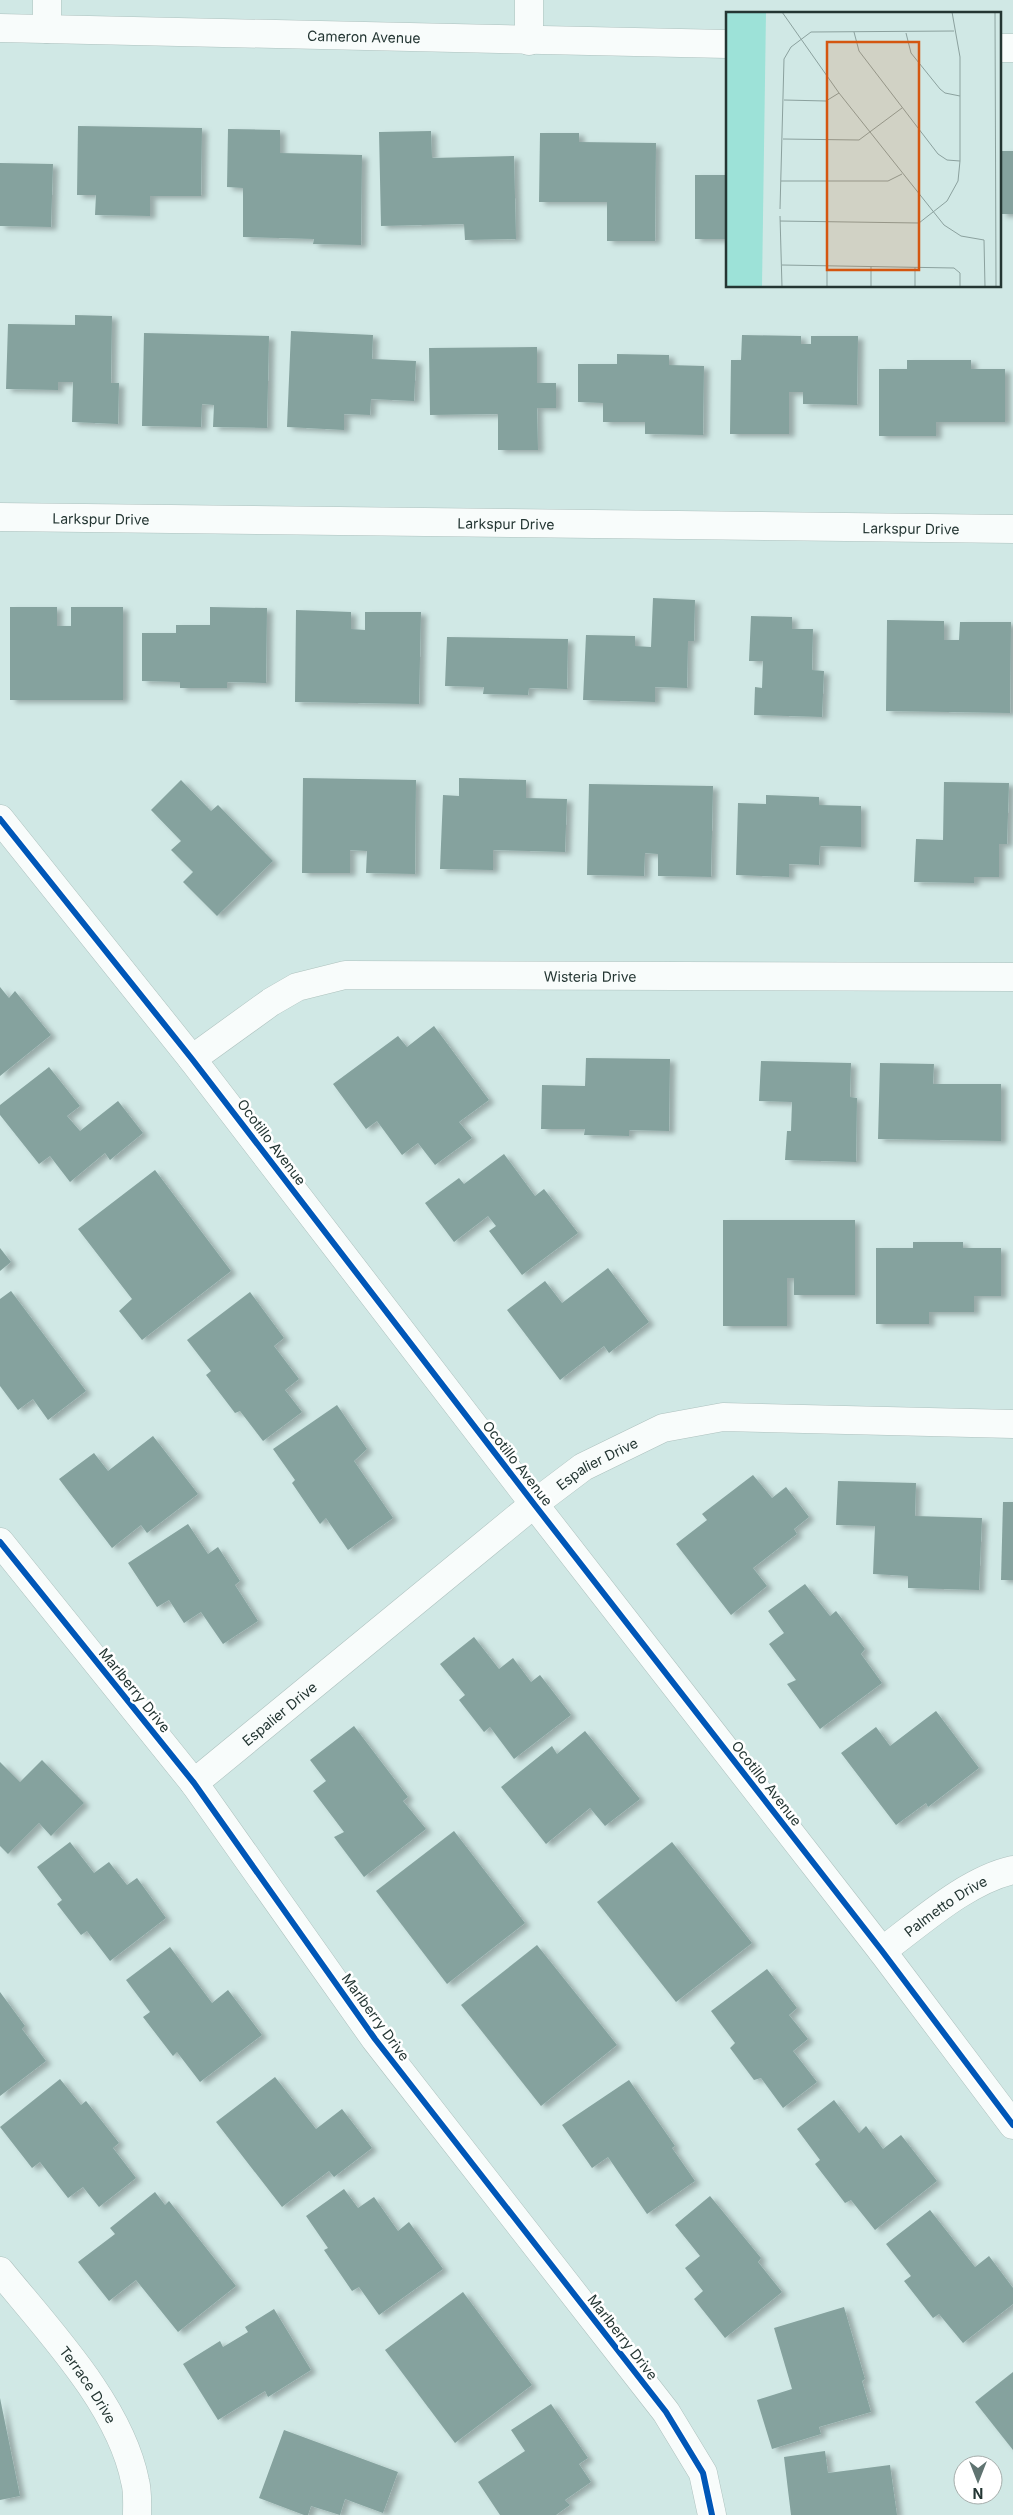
<svg xmlns="http://www.w3.org/2000/svg" width="1013" height="2515" font-family="Inter,sans-serif">
<style>
.building{fill:#85a29e;filter:url(#shadow)}
.lines{fill:none;stroke-linecap:round;stroke-linejoin:round}
.minor-casing{stroke:#adc1be;stroke-width:29}
.minor{stroke:#f8fcfb;stroke-width:28}
.cycleway-casing{stroke:#fff;stroke-width:9}
.cycleway{stroke:#0057b8;stroke-width:6}
.labels{text-anchor:middle;dominant-baseline:central;stroke-width:5;stroke-linejoin:round;paint-order:stroke}
.street-label{font-size:14px;fill:#243633;stroke:#fff}
.inset-road{fill:none;stroke:#8ba19e;stroke-width:1}
.view{fill:#d45610;fill-opacity:0.15;stroke:#d45610;stroke-width:2.5}
.inset-edge{fill:none;stroke:#243633;stroke-width:2.5}
</style>
<defs>
<filter id="shadow"><feDropShadow dx="5.5" dy="3" stdDeviation="2.5" flood-color="#0004"/></filter>
</defs>
<rect width="100%" height="100%" fill="#d0e8e5"/>
<g class="building">
<path d="M78,126L202,128L201,196H150V216L95,215L96,195H77Z"/>
<path d="M228,129L280,130V153L362,155L361,245L313,244L314,239L243,237V188L227,187Z"/>
<path d="M431,131L432,158L514,156L516,239L465,240L464,224L381,226L379,132Z"/>
<path d="M540,133H579V142L656,143L655,241H607V202H539Z"/>
<path d="M1002,151H1013V214H1001Z"/>
<path d="M0,163L53,164L51,227L0,226Z"/>
<rect x="695" y="175" width="32" height="64"/>
<path d="M75,315L112,316L111,383H119L118,424L72,422L73,382H58V390L6,389L8,324L75,325Z"/>
<path d="M291,331L373,335L372,359L416,361L414,401L371,399L370,415L344,414V430L287,427Z"/>
<path d="M144,333L269,336L267,428L213,427L214,405L202,404L201,427L142,426Z"/>
<path d="M742,335L801,336V344H811V336H858L857,405L803,404V392H789V434H730L731,360H741Z"/>
<path d="M537,347V383H556V408H537L538,450H498V414L430,415L429,348Z"/>
<path d="M617,354L669,355V365L704,366L703,435L645,434V422H603V403L578,402V364H617Z"/>
<path d="M907,360H971V369H1005V422H936V436H879V369H907Z"/>
<path d="M653,598L695,600L694,641H688L687,688L655,687V702L583,700L586,635L635,636V646L651,647Z"/>
<path d="M10,607H57V626H71V607H123V700H10Z"/>
<path d="M210,607L267,608L266,683L227,682V688H180V682L142,681V633H176V625H210Z"/>
<path d="M296,610L351,612V629L365,630V612H421L419,704L295,702Z"/>
<path d="M751,616L792,617V629H813L812,670L824,671L822,717L754,715L755,687L762,688L763,661H749Z"/>
<path d="M887,620L944,621V640H959L960,622H1011L1010,713L886,711Z"/>
<path d="M447,637L568,639L567,689L529,688L528,695L483,694L484,687L445,686Z"/>
<path d="M303,778L416,780L415,874L366,873L367,851L350,850V873H302Z"/>
<path d="M459,778L526,780V798L567,799L565,852L493,850V870L440,869L443,795L459,796Z"/>
<path d="M181,780L211,811L218,805L273,861L217,916L183,882L193,872L171,850L181,841L151,810Z"/>
<path d="M944,782L1009,783L1007,844H999V877H974V883L914,882L916,839L943,840Z"/>
<path d="M589,784L713,786L711,877L658,876V854L645,853L644,876L587,875Z"/>
<path d="M766,795L819,797V805L861,806V847L820,846L819,865L789,864V877L736,875L738,803L766,804Z"/>
<path d="M0,987L9,998L15,991L51,1035L0,1076Z"/>
<path d="M434,1026L489,1100L459,1122L472,1138L435,1165L418,1143L402,1155L377,1121L366,1129L333,1084L398,1036L407,1047Z"/>
<path d="M586,1058L670,1059L669,1131L629,1130V1136L584,1135L585,1129H541L542,1085L585,1086Z"/>
<path d="M761,1061L851,1063L850,1097L857,1098L856,1162L785,1160L787,1131H791L792,1102L759,1101Z"/>
<path d="M880,1063L934,1064L933,1084H1001V1141L878,1139Z"/>
<path d="M49,1067L80,1106L67,1116L80,1131L118,1101L143,1133L110,1160L105,1153L70,1182L50,1156L39,1164L0,1115V1105Z"/>
<path d="M504,1154L535,1196L544,1189L578,1233L522,1275L489,1231L496,1226L488,1216L454,1242L425,1203L459,1178L464,1184Z"/>
<path d="M155,1170L231,1271L142,1340L119,1311L132,1299L78,1229Z"/>
<path d="M723,1220H855V1295H794V1278H787V1326H723Z"/>
<path d="M913,1242H963V1248H1001V1296H974V1312H929V1324H876V1248H913Z"/>
<path d="M0,1248L11,1262L0,1271Z"/>
<path d="M608,1268L649,1322L609,1353L604,1346L560,1380L507,1310L545,1281L562,1303Z"/>
<path d="M11,1291L86,1391L48,1420L33,1399L18,1410L0,1386V1299Z"/>
<path d="M250,1292L284,1338L274,1346L299,1379L285,1390L302,1412L263,1441L240,1411L235,1413L206,1375L211,1371L187,1340Z"/>
<path d="M337,1405L367,1449L354,1461L393,1518L348,1550L326,1518L320,1524L292,1483L295,1480L273,1449Z"/>
<path d="M153,1436L198,1494L147,1533L141,1525L112,1548L59,1479L94,1453L108,1471Z"/>
<path d="M753,1475L772,1498L786,1487L809,1517L794,1529L797,1534L753,1568L767,1586L731,1615L676,1544L707,1520L702,1514Z"/>
<path d="M838,1481L916,1483L915,1516L982,1518L979,1590L908,1588V1576L873,1574L875,1526L836,1525Z"/>
<path d="M1003,1502H1013V1580H1001Z"/>
<path d="M188,1524L208,1554L218,1547L240,1581L235,1585L258,1621L223,1644L201,1612L184,1623L169,1600L157,1607L128,1563Z"/>
<path d="M805,1584L830,1616L836,1611L865,1649L861,1654L882,1683L820,1729L787,1684L796,1680L769,1644L784,1633L768,1611Z"/>
<path d="M474,1637L499,1669L513,1658L531,1682L540,1675L571,1715L514,1759L490,1727L484,1732L459,1700L465,1695L440,1664Z"/>
<path d="M936,1711L979,1768L928,1807L926,1803L896,1825L841,1753L876,1727L890,1746Z"/>
<path d="M354,1726L408,1797L403,1801L426,1829L364,1877L334,1837L344,1832L313,1791L326,1781L310,1760Z"/>
<path d="M585,1731L640,1799L605,1826L590,1808L546,1844L501,1787L552,1746L557,1754Z"/>
<path d="M42,1760L84,1803L51,1836L39,1823L8,1854L0,1846V1762L20,1782Z"/>
<path d="M454,1831L525,1923L447,1984L376,1891Z"/>
<path d="M70,1842L94,1873L109,1862L127,1885L137,1878L166,1918L110,1961L87,1931L81,1935L57,1904L62,1900L37,1867Z"/>
<path d="M672,1842L752,1943L676,2002L597,1902Z"/>
<path d="M537,1945L617,2045L541,2106L461,2005Z"/>
<path d="M170,1947L212,2003L228,1990L262,2035L200,2082L177,2052L173,2056L143,2017L150,2012L126,1980Z"/>
<path d="M767,1969L797,2008L789,2015L808,2039L793,2051L817,2082L783,2108L761,2078L754,2080L730,2048L735,2043L711,2011Z"/>
<path d="M0,1992L25,2026L22,2029L46,2061L0,2096Z"/>
<path d="M275,2077L316,2129L342,2109L372,2148L334,2177L329,2171L282,2207L216,2122Z"/>
<path d="M60,2079L81,2105L86,2101L119,2143L113,2148L136,2178L99,2207L83,2187L68,2198L40,2162L32,2168L0,2127Z"/>
<path d="M629,2080L675,2146L672,2148L695,2181L647,2214L608,2157L592,2168L562,2125Z"/>
<path d="M834,2100L859,2133L866,2126L883,2149L901,2135L937,2181L875,2230L851,2200L845,2203L815,2164L820,2160L797,2129Z"/>
<path d="M344,2189L358,2208L374,2197L398,2231L409,2222L443,2269L379,2315L359,2287L352,2291L324,2250L328,2248L306,2216Z"/>
<path d="M155,2192L165,2205L169,2201L236,2286L178,2332L136,2280L109,2301L78,2262L115,2234L110,2228Z"/>
<path d="M710,2196L761,2258L758,2262L782,2292L725,2338L694,2299L703,2291L685,2268L700,2256L675,2225Z"/>
<path d="M930,2210L975,2267L989,2256L1013,2288V2304L963,2343L939,2314L933,2318L904,2281L911,2276L886,2244Z"/>
<path d="M463,2292L532,2385L455,2443L385,2350Z"/>
<path d="M844,2307L865,2379L862,2381L871,2412L819,2427L821,2434L772,2449L757,2400L792,2389L774,2328Z"/>
<path d="M274,2309L311,2370L268,2397L265,2391L218,2420L183,2364L220,2341L223,2347L248,2332L245,2327Z"/>
<path d="M1013,2372V2450L975,2402Z"/>
<path d="M0,2398L20,2496L0,2500Z"/>
<path d="M551,2404L588,2458L579,2464L591,2482L565,2500L570,2505L556,2515H500L478,2482L525,2451L511,2430Z"/>
<path d="M284,2430L398,2472L383,2513L345,2499L340,2515L311,2506L308,2515H304L259,2498Z"/>
<path d="M825,2451L828,2473L890,2465L897,2515H791L784,2457Z"/>
</g>
<g class="lines">
<g class="minor-casing">
<g id="minor">
<path d="M47,0V29"/>
<path id="s1" d="M0,28L727,44"/>
<path d="M529,41V0"/>
<path d="M999,48H1013"/>
<path id="s2" d="M0,517L1013,529"/>
<path d="M0,819L192,1059L534,1504L882,1951L1013,2125"/>
<path id="s3" d="M192,1059L271,1002L297,987L345,975L1013,977"/>
<path d="M0,1542L194,1783L375,2039L666,2412L703,2473L712,2515"/>
<path id="s4" d="M194,1783L534,1504L583,1467L663,1428L723,1417L1013,1424"/>
<path id="s5" d="M882,1951C920,1923 967,1880 1013,1870"/>
<path id="s6" d="M0,2271C48,2330 120,2405 135,2481C138,2491 137,2504 137,2515"/>
</g>
</g>
<use href="#minor" class="minor"/>
<g class="cycleway-casing">
<g id="cycleway">
<path d="M0,819L192,1059L534,1504L882,1951L1013,2125"/>
<path d="M0,1542L194,1783L375,2039L666,2412L703,2473L712,2515"/>
</g>
</g>
<use href="#cycleway" class="cycleway"/>
</g>
<g class="labels">
<g class="street-label">
<text stroke="none"><textPath href="#s1" startOffset="364">Cameron Avenue</textPath></text>
<text stroke="none"><textPath href="#s2" startOffset="101">Larkspur Drive</textPath></text>
<text stroke="none"><textPath href="#s2" startOffset="506">Larkspur Drive</textPath></text>
<text stroke="none"><textPath href="#s2" startOffset="911">Larkspur Drive</textPath></text>
<text stroke="none"><textPath href="#s3" startOffset="422">Wisteria Drive</textPath></text>
<text transform="translate(272 1142) rotate(53)">Ocotillo Avenue</text>
<text transform="translate(518 1463) rotate(52)">Ocotillo Avenue</text>
<text stroke="none"><textPath href="#s4" startOffset="515">Espalier Drive</textPath></text>
<text transform="translate(135 1690) rotate(51)">Marlberry Drive</text>
<text stroke="none"><textPath href="#s4" startOffset="110">Espalier Drive</textPath></text>
<text transform="translate(767 1783) rotate(52)">Ocotillo Avenue</text>
<text stroke="none"><textPath href="#s5" startOffset="78">Palmetto Drive</textPath></text>
<text transform="translate(376 2017) rotate(54)">Marlberry Drive</text>
<text transform="translate(623 2337) rotate(52)">Marlberry Drive</text>
<text stroke="none"><textPath href="#s6" startOffset="144">Terrace Drive</textPath></text>
</g>
</g>
<g transform="translate(726 12)">
<rect width="275" height="275" fill="#d0e8e5"/>
<path d="M0,0H40L36,275H0Z" fill="#9de2d8"/>
<path class="inset-road" d="M56,0L113,81L218,213L235,224L258,228L259,275M269,0L270,275M128,20L133,39L212,142L221,148L234,149M180,21L185,41L214,77L219,81L234,84M58,88L100,89L113,81M57,127L133,128L176,96M55,169H162L176,162M54,197L58,47L65,35L85,20L228,19M54,204L56,275M54,209L193,211L221,189L232,169L234,149V45L226,0M56,253L228,256L234,261V275M189,255V275M101,275V254M145,275V254"/>
<path class="view" d="M101,30H193V258H101Z"/>
<rect width="275" height="275" class="inset-edge"/>
</g>
<g transform="translate(978 2480) rotate(180)"><circle r="24" fill="#ffffff" stroke="#a7afad"/>
<path d="M0-4L9 19L0 12L-9 19Z" fill="#607471"/>
<text y="-8" font-size="14" font-weight="bold" text-anchor="middle" fill="#243633">N</text>
</g>
</svg>
